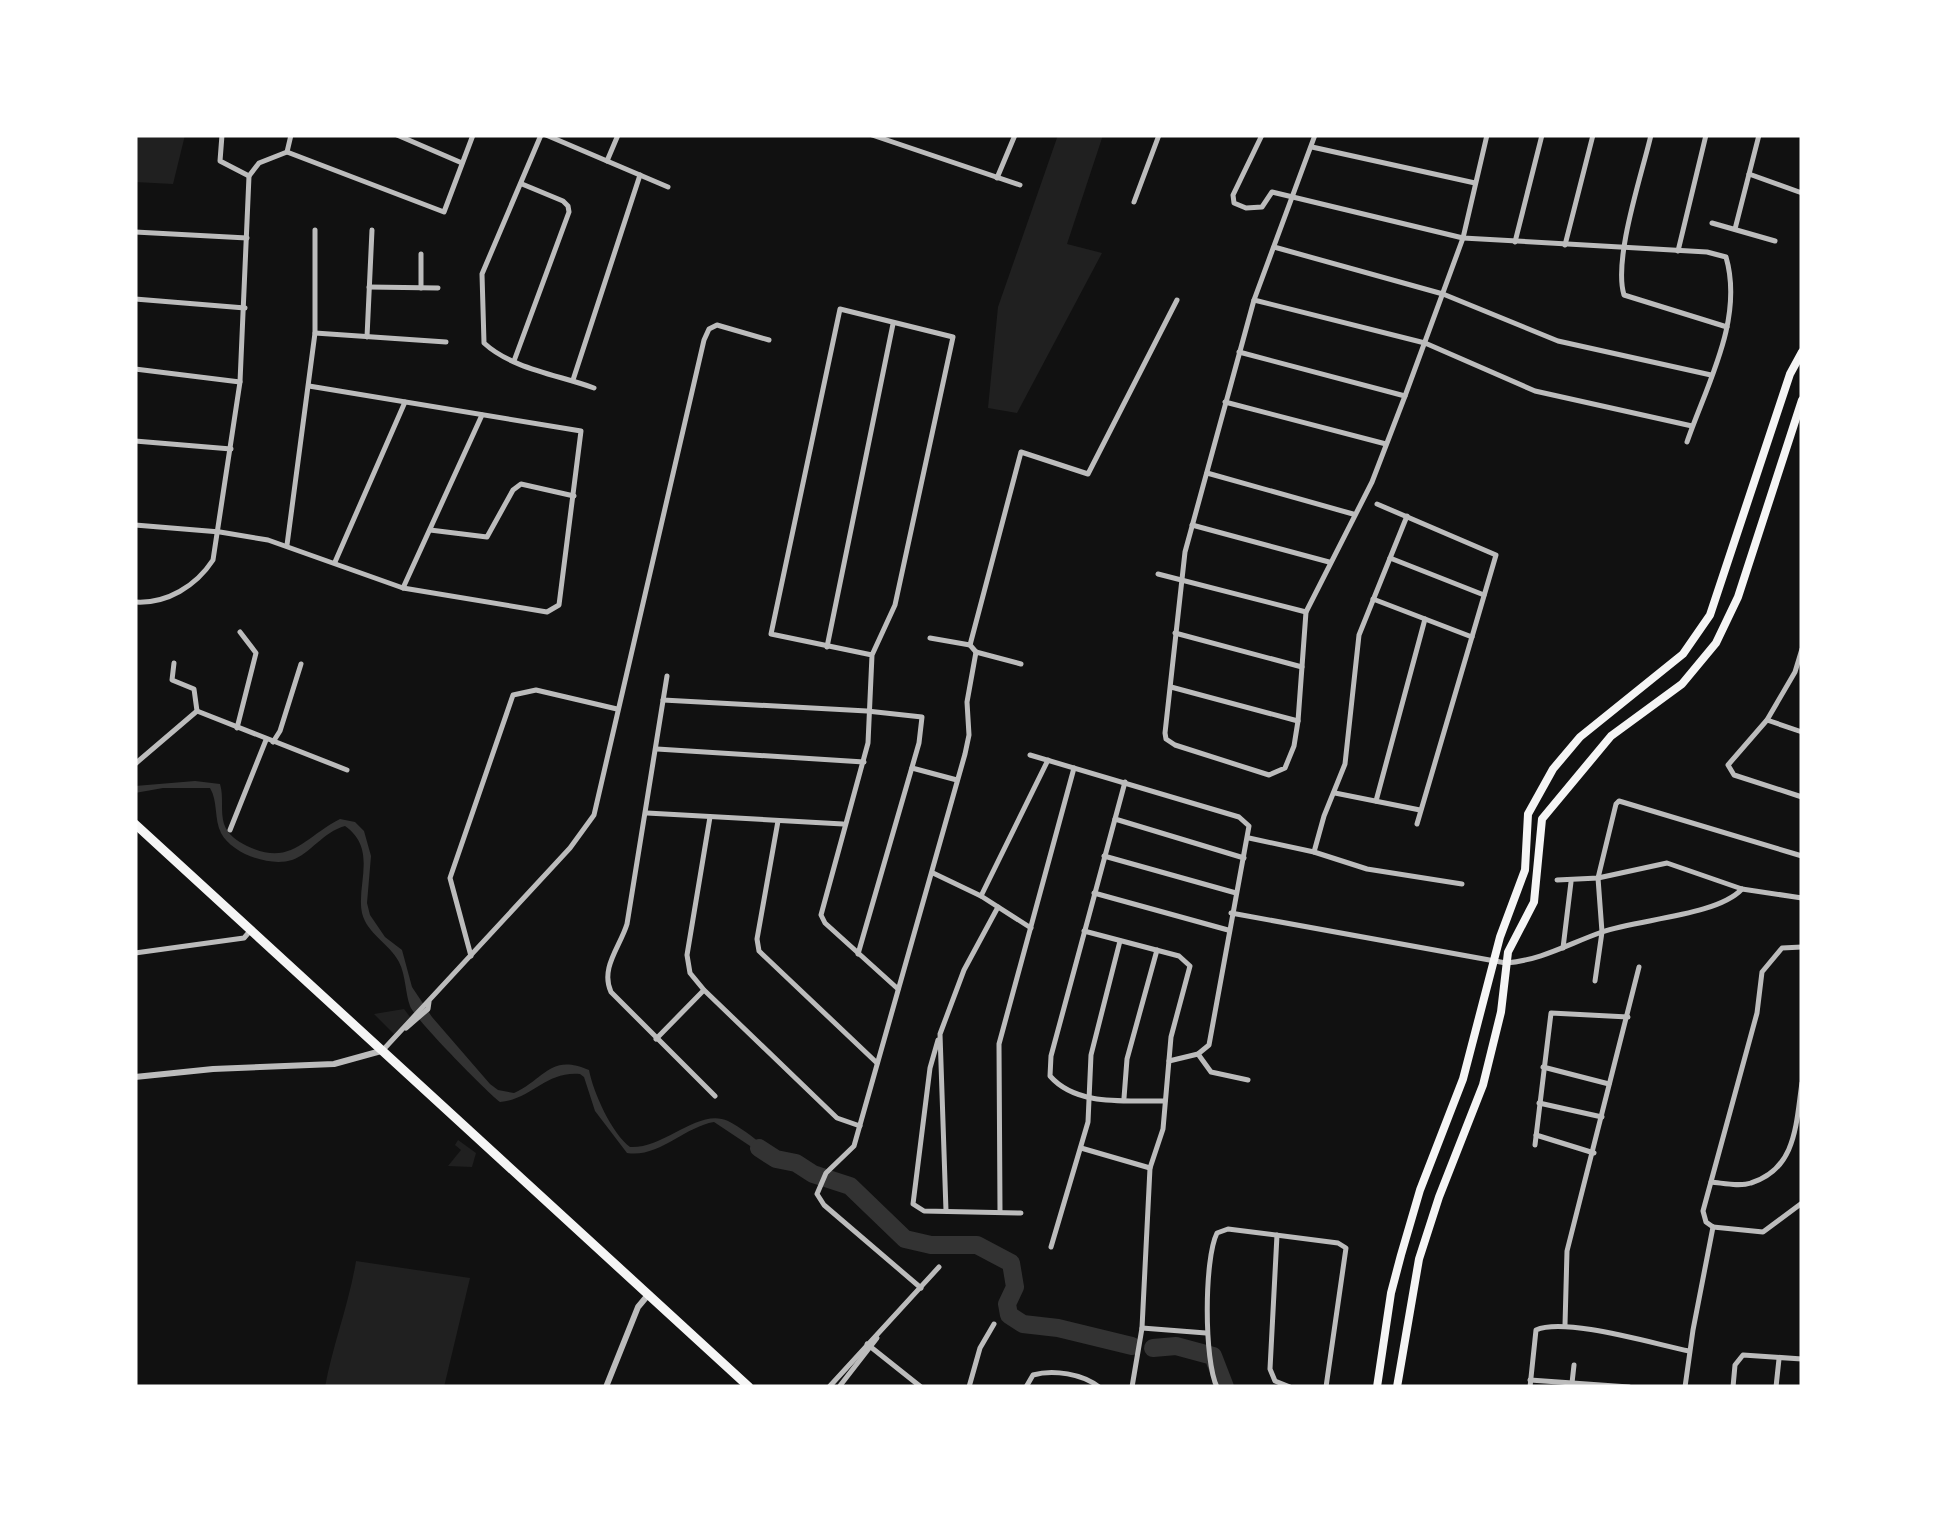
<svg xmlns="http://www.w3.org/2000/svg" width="1937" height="1522" font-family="Lato,sans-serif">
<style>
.green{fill:#202020}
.water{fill:#333}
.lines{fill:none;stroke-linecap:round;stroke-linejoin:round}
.river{stroke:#333;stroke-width:18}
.minor{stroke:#bcbcbc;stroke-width:5}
.tertiary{stroke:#bcbcbc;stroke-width:6}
.secondary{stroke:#f5f5f5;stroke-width:8}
.trunk{stroke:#f5f5f5;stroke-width:9}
</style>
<rect width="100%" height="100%" fill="#111"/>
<g class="green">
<path d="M135,135H185L173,184L135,182Z"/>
<path d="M1058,135H1103L1067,244L1102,253L1017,413L988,408L998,307Z"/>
<path d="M404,1009L410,1017L394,1034L374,1014Z"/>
<path d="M458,1140L476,1153L472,1167L448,1166L461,1150L455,1145Z"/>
<path d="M356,1261L470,1278L444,1387H325C333,1344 349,1304 356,1261Z"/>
</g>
<path class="water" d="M195,781L220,784C224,797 220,811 224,824C228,835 237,841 247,846C291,867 303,838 340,819L355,822L364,831L371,856L367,903L370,915L385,937L402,950L412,987L432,1017L490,1084L498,1090L514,1093C545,1079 550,1053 589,1070C593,1092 612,1134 630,1147C664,1149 699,1107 728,1121C746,1130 763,1146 780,1158L777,1164L714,1122C684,1127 659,1158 627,1153L595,1111L584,1077L580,1074C545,1071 533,1099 500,1102C486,1091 414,1018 410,1006C405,992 406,976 399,962C389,943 367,934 362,913C356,885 378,849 345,826C323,832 310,854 292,860C270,867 232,854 221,833C214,819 218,801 210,788H163L135,793V786Z"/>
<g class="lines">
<g class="river">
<path d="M759,1148L776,1159L796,1163L813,1174L850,1186L905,1239L931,1245H977L1011,1263L1015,1287L1007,1304L1009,1315L1023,1324L1058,1328L1132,1346"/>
<path d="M1153,1348L1176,1346L1213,1356L1225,1387"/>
</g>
<g class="minor">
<path d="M222,135L220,161L249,176"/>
<path d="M397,135L462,163"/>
<path d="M541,135L482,274L484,343C512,369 559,375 594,388"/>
<path d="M546,135L668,187"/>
<path d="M872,135L1020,185"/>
<path d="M1262,135L1233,195L1234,203L1246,208L1262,207L1272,192L1463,238L1707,252L1726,257C1744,319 1707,384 1687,442"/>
<path d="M1315,135L1254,300L1185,552L1165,733L1166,739L1175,745L1269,775L1285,768L1294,746L1298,721L1306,612L1372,482L1405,396L1463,238L1487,135"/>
<path d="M1651,135C1642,174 1613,259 1624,295L1727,327"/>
<path d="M1312,147L1475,183"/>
<path d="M287,152L444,212L473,135"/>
<path d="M607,161L618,135"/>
<path d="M1749,174L1802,193"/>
<path d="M997,178L1015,135"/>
<path d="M1134,202L1159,135"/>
<path d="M1712,223L1775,241"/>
<path d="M1735,229L1759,135"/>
<path d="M135,232L247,238"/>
<path d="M1515,242L1542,135"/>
<path d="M1565,245L1593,135"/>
<path d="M1274,247L1443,294L1558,341L1711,375"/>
<path d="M1678,251L1706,135"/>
<path d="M369,287L438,288"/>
<path d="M421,288V254"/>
<path d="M135,299L245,308"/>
<path d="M1254,300L1425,343L1535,391L1692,426"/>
<path d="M315,333L446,342"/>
<path d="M367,337L372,230"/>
<path d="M1239,352L1405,396"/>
<path d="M514,361L569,212L568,206L563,201L522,184"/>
<path d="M135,369L240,382"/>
<path d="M573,380L640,175"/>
<path d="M1225,402L1386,444"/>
<path d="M135,441L231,449"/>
<path d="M1207,473L1353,514"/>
<path d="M1377,504L1496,555L1417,824"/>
<path d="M135,525L220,532L268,540L403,588L547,612L559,605L581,431L309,386"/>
<path d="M1192,525L1329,562"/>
<path d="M430,530L487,537L513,490L521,484L574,496"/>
<path d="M287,545L315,333V230"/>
<path d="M1390,558L1484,595"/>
<path d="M335,562L405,402"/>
<path d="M1158,574L1306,612"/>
<path d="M403,588L482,415"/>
<path d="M1373,599L1472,637"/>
<path d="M135,602C167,604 196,586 213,560L240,382L249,176L259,163L287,152L291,135"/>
<path d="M1175,633L1302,667"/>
<path d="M930,638L970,645"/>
<path d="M827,647L893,324"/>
<path d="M1802,649L1795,672L1767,720L1728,765L1734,775L1802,797"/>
<path d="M976,652L970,645L1021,452L1088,474L1177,300"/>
<path d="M976,652L1021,664"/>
<path d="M872,655L771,634L840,309L953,337L895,605L872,655L868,743L821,915L825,923L898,989"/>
<path d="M667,676L627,924C620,947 600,968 611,992L715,1096"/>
<path d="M1171,687L1298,721"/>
<path d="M663,700L867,711L922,717L919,743L858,954"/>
<path d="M197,711L347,770"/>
<path d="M1767,720L1802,732"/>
<path d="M237,728L256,653L240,632"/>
<path d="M273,742L280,731L301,664"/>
<path d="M657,749L864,762"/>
<path d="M1030,755L1239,817L1249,826L1209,1045L1198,1054L1169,1061"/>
<path d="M135,764L197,711L194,689L172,680L174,663"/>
<path d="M912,768L957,780"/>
<path d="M1125,782L1051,1056L1050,1076C1077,1107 1127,1100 1165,1101"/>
<path d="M1335,793L1420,810"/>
<path d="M1376,801L1425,619"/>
<path d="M647,813L843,824"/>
<path d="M710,817L687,955L690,973L704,990L837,1118L860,1126"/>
<path d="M1115,819L1244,858"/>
<path d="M778,821L757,939L759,951L877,1063"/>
<path d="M230,830L266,740"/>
<path d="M1249,838L1314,852L1367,869L1462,884"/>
<path d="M1314,852L1324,816L1345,764L1359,635L1407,516"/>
<path d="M1104,856L1236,893"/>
<path d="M933,873L981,896L1031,928"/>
<path d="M1557,880L1598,878L1667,863L1742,889L1802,898"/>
<path d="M1094,893L1228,930"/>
<path d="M981,896L1048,760"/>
<path d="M1231,913L1506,963C1542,960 1568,944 1602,932C1638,919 1717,916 1742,889"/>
<path d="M1084,931L1179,956L1190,966L1171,1037L1163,1129L1150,1168L1142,1328L1132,1387"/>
<path d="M1563,948L1571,882"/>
<path d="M135,953L244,938L250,931"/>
<path d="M471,956L450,878L513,695L536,690L617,709"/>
<path d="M1595,981L1602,932L1598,878L1616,804L1619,801L1802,856"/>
<path d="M406,1028L428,1009L429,1002"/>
<path d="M656,1039L703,991"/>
<path d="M938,1040L930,1068L913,1204L924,1211L1021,1213"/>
<path d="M383,1050L570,848L594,815L704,340L709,329L717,325L769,340"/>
<path d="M1198,1054L1211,1072L1248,1080"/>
<path d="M1543,1067L1609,1084"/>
<path d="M1124,1098L1127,1059L1157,950"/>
<path d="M1539,1103L1602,1117"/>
<path d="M1536,1135L1594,1153"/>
<path d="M1535,1145L1551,1013L1628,1017"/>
<path d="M1081,1148L1150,1168"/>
<path d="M1711,1182C1723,1183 1739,1187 1751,1183C1797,1169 1796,1122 1802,1083"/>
<path d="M946,1211L940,1034L964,970L998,907"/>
<path d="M1000,1212L999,1044L1074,768"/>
<path d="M1713,1227L1706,1222L1703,1211L1757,1013L1762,972L1782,948L1802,947"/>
<path d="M1713,1227L1763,1232L1802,1203"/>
<path d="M1277,1235L1270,1369L1275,1381L1290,1387"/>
<path d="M1051,1247L1088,1122L1091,1055L1120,941"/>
<path d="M921,1288L824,1205L817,1194L826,1173L854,1146L965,754L969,735L967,702L976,652"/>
<path d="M1565,1325L1567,1251L1639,967"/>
<path d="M1142,1328L1206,1333"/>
<path d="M867,1344L921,1387"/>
<path d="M1530,1380L1629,1387"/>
<path d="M1572,1383L1574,1365"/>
<path d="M829,1387L939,1267"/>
<path d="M839,1387L877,1338"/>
<path d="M969,1387L980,1348L994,1324"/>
<path d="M1026,1387L1033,1375C1053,1369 1083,1374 1099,1387"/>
<path d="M1217,1387C1204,1361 1204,1259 1217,1233L1228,1229L1338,1243L1346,1248L1326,1387"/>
<path d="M1530,1387L1536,1330C1565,1317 1654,1344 1689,1351"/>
<path d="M1685,1387L1693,1330L1713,1227"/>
<path d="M1733,1387L1735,1365L1743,1355L1802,1359"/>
<path d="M1776,1387L1779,1359"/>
</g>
<g class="tertiary">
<path d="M135,1077L213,1069L334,1064L381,1051"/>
<path d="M606,1387L638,1307L648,1295"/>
</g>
<g class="secondary">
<path d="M1377,1387L1391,1293L1401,1255L1420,1190L1463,1079L1500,937L1525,870L1528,814L1553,769L1580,737L1683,654L1710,615L1790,374L1802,352"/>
<path d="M1397,1387L1419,1259L1439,1197L1483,1085L1501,1012L1508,952L1534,902L1542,819L1611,736L1682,684L1716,643L1738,597L1802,400"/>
</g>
<path class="trunk" d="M135,824L749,1387"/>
</g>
<rect width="1937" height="1522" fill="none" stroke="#ffffff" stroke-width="275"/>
</svg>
